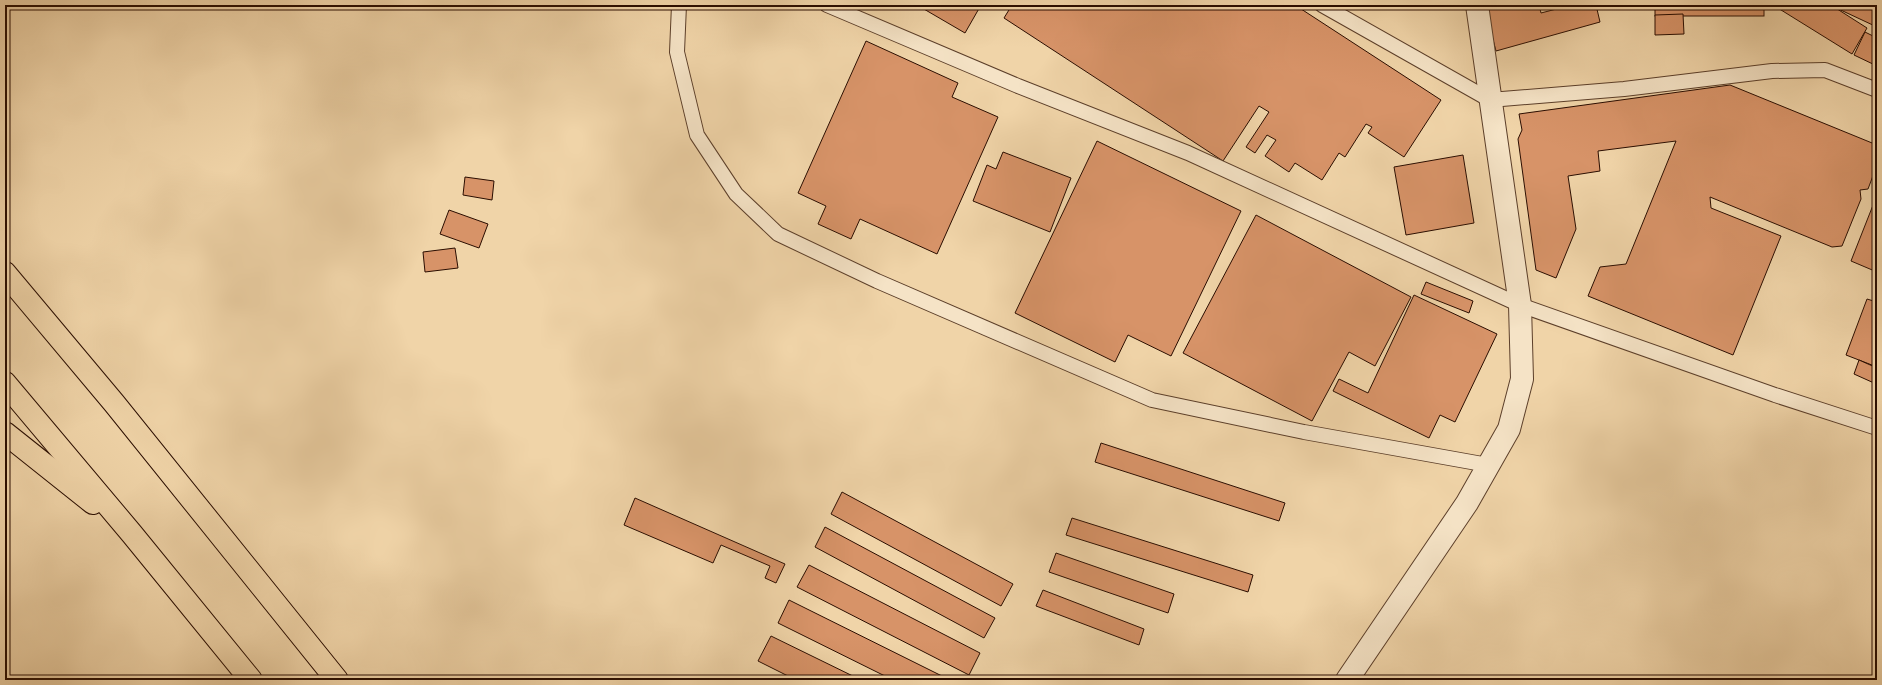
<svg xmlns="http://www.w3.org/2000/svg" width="1882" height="685" font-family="'IM FELL Great Primer',serif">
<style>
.building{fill:#d79368;stroke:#2a0d00}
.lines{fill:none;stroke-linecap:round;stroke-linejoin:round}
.lane-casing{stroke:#5c3f2a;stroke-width:16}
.street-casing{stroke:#5c3f2a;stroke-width:24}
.highway-casing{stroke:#2a0d00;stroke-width:24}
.lane{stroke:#f5e3c6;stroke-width:14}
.street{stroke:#f5e3c6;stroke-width:22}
.highway{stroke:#f0d4a8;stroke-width:22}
</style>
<rect width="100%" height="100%" fill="#f0d4a8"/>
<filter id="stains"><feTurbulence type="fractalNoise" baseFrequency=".005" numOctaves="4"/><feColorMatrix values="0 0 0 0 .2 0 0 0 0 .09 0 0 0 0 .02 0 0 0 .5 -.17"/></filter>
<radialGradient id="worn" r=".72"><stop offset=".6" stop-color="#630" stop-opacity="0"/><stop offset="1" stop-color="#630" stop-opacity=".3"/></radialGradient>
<g class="building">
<path d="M917,5H981L965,33Z"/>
<path d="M1012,5H1295L1441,100L1404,157L1368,133L1372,127L1366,124L1345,157L1339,153L1322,180L1295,163L1289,172L1265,156L1276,140L1267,135L1255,153L1246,147L1269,112L1259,106L1223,161L1004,18Z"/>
<path d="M1484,5H1539L1541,13L1572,5H1596L1600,22L1496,51Z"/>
<rect x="1655" y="5" width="109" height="11"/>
<path d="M1773,5H1831L1867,28L1852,54Z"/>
<path d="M1830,5H1877V27Z"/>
<path d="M1683,14L1684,34L1655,35V15Z"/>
<path d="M1865,32L1877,38V66L1854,55Z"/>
<path d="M866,41L958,83L952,97L998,117L937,254L860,219L851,239L818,224L826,206L798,193Z"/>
<path d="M1730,85L1877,145V165L1868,189L1860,190L1861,199L1842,246L1832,247L1710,197L1711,208L1781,236L1733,355L1588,296L1600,267L1626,264L1676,141L1598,151L1600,171L1568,176L1576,229L1556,278L1536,270L1518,139L1522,130L1519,114Z"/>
<path d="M1097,141L1241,211L1171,356L1128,335L1115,362L1015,313Z"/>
<path d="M1003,152L1071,178L1050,232L973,201L987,165L996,169Z"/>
<path d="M1463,155L1474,223L1406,235L1394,167Z"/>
<path d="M465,177L494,181L492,200L463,195Z"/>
<path d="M1877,195V272L1851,261Z"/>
<path d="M449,210L488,224L479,248L440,234Z"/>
<path d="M1256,215L1411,297L1375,366L1349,352L1312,421L1183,353Z"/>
<path d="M455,248L458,268L425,272L423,252Z"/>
<path d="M1426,282L1473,301L1469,313L1421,294Z"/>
<path d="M1414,295L1497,334L1455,422L1440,415L1429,438L1333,391L1339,379L1368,393Z"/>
<path d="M1867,299L1877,302V367L1846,355Z"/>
<path d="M1859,360L1877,368V377L1874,383L1854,374Z"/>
<path d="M1101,443L1285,503L1279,521L1095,462Z"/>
<path d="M842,492L1013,584L1001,606L831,514Z"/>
<path d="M635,498L785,564L776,583L765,578L770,566L721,545L713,563L624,525Z"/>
<path d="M1072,518L1253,575L1248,592L1066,535Z"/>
<path d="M825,527L995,618L984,638L815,547Z"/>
<path d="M1056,553L1174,594L1168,613L1049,572Z"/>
<path d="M809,565L980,653L969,675L797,587Z"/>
<path d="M1043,590L1144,629L1139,645L1036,606Z"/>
<path d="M789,600L950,680H893L778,623Z"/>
<path d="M771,636L861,680H796L758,661Z"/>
</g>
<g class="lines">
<g class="lane-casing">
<g id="lane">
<path d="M679,5L677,52L697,135L736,194L778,234L877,281L1152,400L1304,432L1488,465"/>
<path d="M827,5L1018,86L1188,153L1520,305L1775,395L1877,428"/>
<path d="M1322,5L1490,100L1624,89L1772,71L1825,70L1877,90"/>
</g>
</g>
<g class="street-casing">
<path id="street" d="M1347,680L1467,503L1509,429L1522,379L1520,305L1477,5"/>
</g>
<g class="highway-casing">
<g id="highway">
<path d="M5,273L114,403L337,680"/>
<path d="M5,383L132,534L251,680"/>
<path d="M5,433L93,503"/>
</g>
</g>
<use href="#lane" class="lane"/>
<use href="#street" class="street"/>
<use href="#highway" class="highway"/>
</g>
<rect width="1882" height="685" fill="none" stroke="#f0d4a8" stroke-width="20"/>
<rect x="6" y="6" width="1870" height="673" fill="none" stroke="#2a0d00" stroke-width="2"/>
<rect x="10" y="10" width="1862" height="665" fill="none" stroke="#2a0d00"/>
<rect width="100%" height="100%" filter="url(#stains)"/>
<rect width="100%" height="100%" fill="url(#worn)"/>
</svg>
